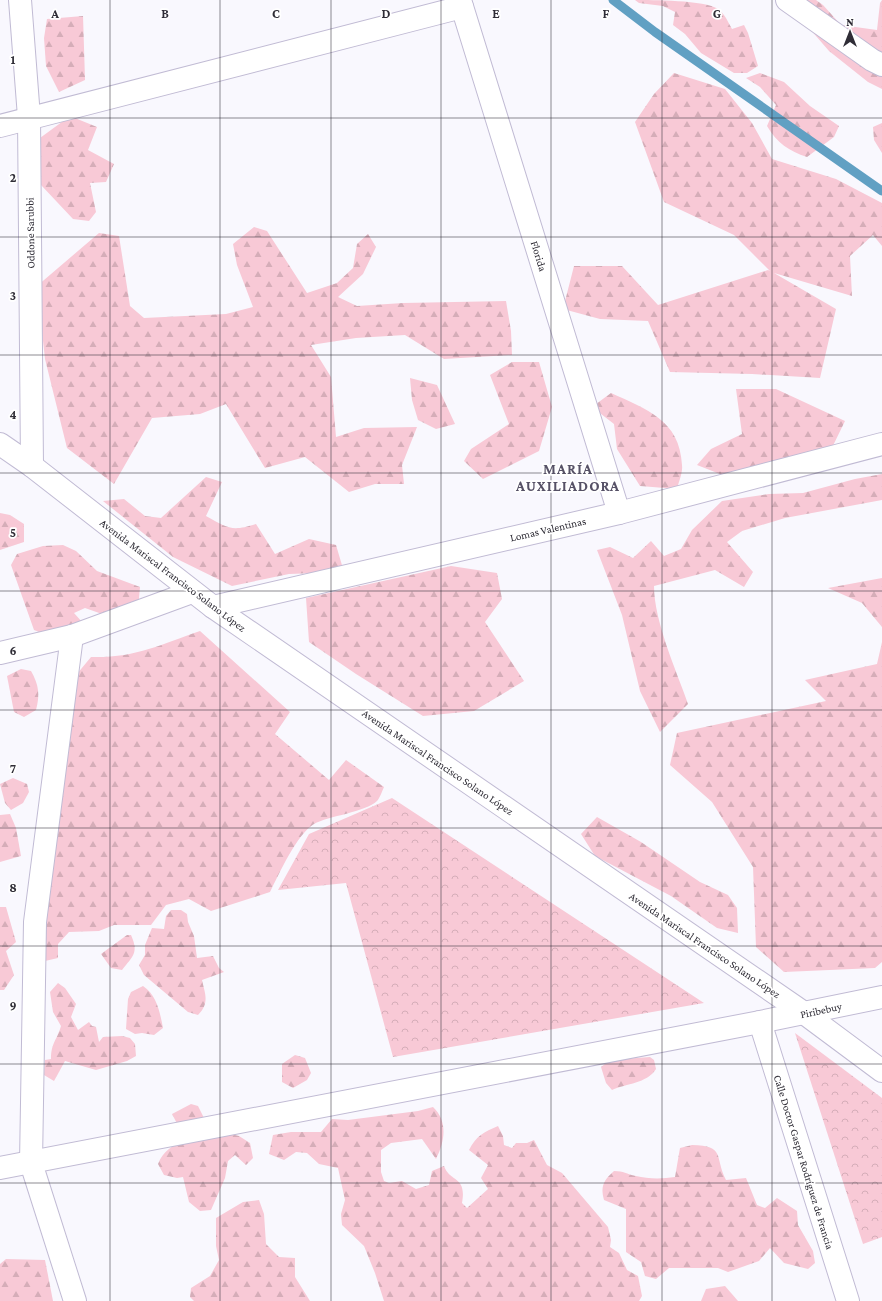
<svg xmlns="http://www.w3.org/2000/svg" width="882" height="1301" font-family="'Crimson Pro',serif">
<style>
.forest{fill:url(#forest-firs)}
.park{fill:url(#park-crowns)}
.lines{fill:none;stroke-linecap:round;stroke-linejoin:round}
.stream{stroke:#61a0c3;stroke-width:9}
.minor-casing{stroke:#c1bbd4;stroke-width:24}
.minor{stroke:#fff;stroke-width:22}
.grid{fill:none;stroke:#2f2d36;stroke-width:1;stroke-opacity:0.55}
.labels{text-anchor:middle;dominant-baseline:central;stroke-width:3.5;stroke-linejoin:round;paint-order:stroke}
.street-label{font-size:11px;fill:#2f2d36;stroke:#fff}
.district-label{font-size:15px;font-weight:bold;letter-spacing:1px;fill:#565166;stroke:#fff}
.grid-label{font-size:13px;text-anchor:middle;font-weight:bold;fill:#2f2d36;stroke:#fff;stroke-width:3.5;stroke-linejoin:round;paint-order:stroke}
</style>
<defs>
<pattern id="forest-firs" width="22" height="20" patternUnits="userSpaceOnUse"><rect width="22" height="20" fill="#f8c9d6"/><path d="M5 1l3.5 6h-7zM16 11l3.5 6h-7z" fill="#d5adb8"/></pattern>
<pattern id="park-crowns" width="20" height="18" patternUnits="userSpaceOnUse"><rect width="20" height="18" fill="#f8c9d6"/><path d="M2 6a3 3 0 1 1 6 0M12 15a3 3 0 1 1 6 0" fill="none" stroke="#d5adb8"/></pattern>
</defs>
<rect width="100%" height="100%" fill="#f9f8fe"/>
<g class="forest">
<path d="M635,0C652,0 705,0 718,9C725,14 728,22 732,29L744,25L748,33L758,66L747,73H734L701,53L685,34L673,25L675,12L663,6L639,3Z"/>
<path d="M801,0H816L823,5L841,25L877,30L880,3L882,0V89L868,82L829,51L803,21Z"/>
<path d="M83,16L85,80L59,92L46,66L44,38L47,19Z"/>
<path d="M674,73L725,89L752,123L772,159L836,179L882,203V246L873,235L850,256L852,296L774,273L836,309L820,378L752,374L670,372L648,321L600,319L563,309L574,266H622L658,305L768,270L770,271L734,235L664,202L635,122L654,94Z"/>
<path d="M760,73L784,82L810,106L839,126L834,137L807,157C789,151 777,143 767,126L776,105L760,87L746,78Z"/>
<path d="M70,116L97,127L88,150L114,164L106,182L90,183L96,212L89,221L73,219L41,185L40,138Z"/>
<path d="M882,123V153L874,140L873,127Z"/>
<path d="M254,227L267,231L307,293L337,283L353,268L357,244L368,234L376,247L363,274L338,297L357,306L403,303L506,301L511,331L512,355L444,359L405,335L356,338L311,345L331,377L336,437L364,428L417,427L402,465L404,484H375L349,492L305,457L265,468L226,404L200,414L152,418L114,484L67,448L45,359L37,286L99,233L119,236L130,306L144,318L226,314L253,307L237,265L233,244Z"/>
<path d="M512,362H539L552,407L539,451L483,479L464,461L471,449L509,424L490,375Z"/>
<path d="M410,378L437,385L455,424L436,429L418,420L412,400Z"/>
<path d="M736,389H776L845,421L827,458L725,476L697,465L711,449L742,434Z"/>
<path d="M611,393C646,409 680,420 682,465C683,472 679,481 677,489L640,486L617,449L614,424L592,407Z"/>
<path d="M882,474V500L785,518L742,531L727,542L753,572L744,587L715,570L654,586C654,621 676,670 688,704L660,732L640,691L622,615L597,550L610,547L633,558L651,541L664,556L681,549L692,530L722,501L769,494L803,493L855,479Z"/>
<path d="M206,477L222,482L206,516C228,528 231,532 256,524L275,554L309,539L336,545L344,572L289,574L232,586L173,557L103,501L124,499L145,516L161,518Z"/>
<path d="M0,513L10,515L24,524V542L0,550Z"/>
<path d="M63,545L76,551L97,571L140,587L137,620L102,614L85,608L74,613L83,623L58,639L34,630L11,565L17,554L43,546Z"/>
<path d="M451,566L497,573L502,599L485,622L524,681L474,711L423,716L356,674L309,642L306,598Z"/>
<path d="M882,578V627L862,603L828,588Z"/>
<path d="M200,631L290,712L275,734L329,780L346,760L384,787C382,791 380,798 377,801C366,812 328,816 314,824C297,834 279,874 270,892L211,911L189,899L166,905L151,925H114L99,931L69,932L58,944V958L45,961L50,795L67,686L91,657C136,658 159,645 200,631Z"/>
<path d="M882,642V962L875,968L784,972L756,947L753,867L712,802L670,765L677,733L826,701L805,680L877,664Z"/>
<path d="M21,669L31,671C39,685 40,695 36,710L24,717L14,712L7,676Z"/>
<path d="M13,778L27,784L29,792L23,803L11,810L5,803L0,784Z"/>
<path d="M10,814L16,828L21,856L0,862V815Z"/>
<path d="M597,817L641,842L700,882L728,895L737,908L738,933L717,928L671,896L595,856L581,834Z"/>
<path d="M0,907H6L16,942L6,951L14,975L4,990H0Z"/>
<path d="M171,910H181L187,914L188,922L194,936L197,958L213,956L219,968L224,972L202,980C205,994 210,1003 198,1015L188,1012L144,975L139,965L145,955V945L152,928L164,929L166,916Z"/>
<path d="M127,935H131C139,953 133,956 122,970L111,968L101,954Z"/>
<path d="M58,983L65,988L76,1004L71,1017L78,1030L89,1022L92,1026L96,1027L99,1042L103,1037L122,1036L130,1038L135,1044L136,1056L127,1061L96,1070L65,1061L54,1081L44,1075L45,1060L51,1059C51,1043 57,1040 61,1026L53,1012L50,992Z"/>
<path d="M143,986C157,995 160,1013 163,1028L154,1035L142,1033L135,1034L126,1029L128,999L131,992Z"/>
<path d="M295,1055L305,1058L311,1073L307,1080L293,1088L282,1082V1064Z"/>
<path d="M650,1057L654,1060L656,1069C646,1084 627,1083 612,1090L606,1083L601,1067L610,1060Z"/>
<path d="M191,1104L198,1106L204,1118L200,1132L181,1131L172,1114Z"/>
<path d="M433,1107C448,1121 445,1141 436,1159L422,1139L391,1143L381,1150V1172L384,1181L389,1183L402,1181L416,1189L429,1185L432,1171L444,1166C450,1183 467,1175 462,1203L467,1208L488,1189L481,1178L488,1165L469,1150C476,1136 484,1132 498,1126L503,1136L504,1145L512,1148L516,1143H527L534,1140L547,1165L562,1173L608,1227L611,1240L610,1247L619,1253L627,1270L638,1276L642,1296L639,1301H384L375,1273L364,1246L342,1225L341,1214L345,1200L338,1168L319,1164L307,1153L296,1152L284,1160L269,1154L273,1135L291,1132H321L332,1119L348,1120L418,1111Z"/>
<path d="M223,1132L239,1136L250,1143L253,1158L246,1165L235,1155L228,1161L225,1178L211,1210L200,1211L189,1202L183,1177L177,1178L164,1175L158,1164C168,1138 199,1138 223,1132Z"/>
<path d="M692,1145C726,1146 714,1156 726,1180L746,1178L757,1205L765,1208L777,1198L797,1211L798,1225L813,1251L815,1263L808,1269L784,1263L770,1248L759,1261L728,1272L718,1268H669L656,1279L645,1276L641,1262L626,1252V1209L604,1200C600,1186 604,1180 614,1171C624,1171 626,1174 636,1176C648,1179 662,1179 675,1177L680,1148Z"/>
<path d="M259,1200L264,1214L266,1244L279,1257L295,1258V1277L310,1301H194L190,1297L191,1288L210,1276L219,1260L216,1246V1218L243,1202Z"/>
<path d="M6,1259L45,1260L53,1301H0V1264Z"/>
<path d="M725,1286L738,1301H701L706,1289Z"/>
</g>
<g class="park">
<path d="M392,798L704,1003L393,1057L346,883L278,890L309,834Z"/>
<path d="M795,1033L882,1098V1237L863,1244Z"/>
</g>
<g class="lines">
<path class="stream" d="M613,0L655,32L882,191"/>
<g class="minor-casing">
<g id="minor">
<path d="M20,0L29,117L32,466"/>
<path d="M460,0L619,513"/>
<path d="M787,0L872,60L882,65"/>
<path d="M0,126L462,7"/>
<path d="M0,444L32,466L213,607L804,1013L882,1071"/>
<path d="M213,607L619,513L882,444"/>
<path d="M72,636L35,922L31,1163L75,1301"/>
<path d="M0,653L72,636L192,592"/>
<path d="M760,1022L848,1301"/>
<path d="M0,1168L760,1022L882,997"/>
</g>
</g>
<use href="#minor" class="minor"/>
</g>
<path class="grid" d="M110,0V1301M220,0V1301M331,0V1301M441,0V1301M551,0V1301M662,0V1301M772,0V1301M0,118H882M0,237H882M0,355H882M0,473H882M0,591H882M0,710H882M0,828H882M0,946H882M0,1064H882M0,1183H882"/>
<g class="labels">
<g class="street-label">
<text transform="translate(30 233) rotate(-91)">Oddone Sarubbi</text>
<text transform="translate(539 256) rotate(73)">Florida</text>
<text transform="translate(548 529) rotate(-13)">Lomas Valentinas</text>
<text transform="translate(173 575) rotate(37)">Avenida Mariscal Francisco Solano López</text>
<text transform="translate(438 762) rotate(34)">Avenida Mariscal Francisco Solano López</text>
<text transform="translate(705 945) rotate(34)">Avenida Mariscal Francisco Solano López</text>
<text transform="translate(821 1010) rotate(-12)">Piribebuy</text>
<text transform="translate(804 1162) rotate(73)">Calle Doctor Gaspar Rodríguez de Francia</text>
</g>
<g class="district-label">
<text x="568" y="469">MARÍA<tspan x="568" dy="17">AUXILIADORA</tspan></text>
</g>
</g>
<g class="grid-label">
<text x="55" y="18">A</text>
<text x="165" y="18">B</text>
<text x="276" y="18">C</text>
<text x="386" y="18">D</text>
<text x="496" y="18">E</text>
<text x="606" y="18">F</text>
<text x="717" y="18">G</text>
<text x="13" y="64">1</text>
<text x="13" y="182">2</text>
<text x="13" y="300">3</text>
<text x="13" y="419">4</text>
<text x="13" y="537">5</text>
<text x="13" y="655">6</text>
<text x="13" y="773">7</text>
<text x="13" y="892">8</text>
<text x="13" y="1010">9</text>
</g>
<g transform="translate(850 32)" stroke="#ffffff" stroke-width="3" paint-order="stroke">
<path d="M0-3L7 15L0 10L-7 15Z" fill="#2f2d36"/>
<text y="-6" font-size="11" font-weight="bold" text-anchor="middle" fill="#2f2d36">N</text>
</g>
</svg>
